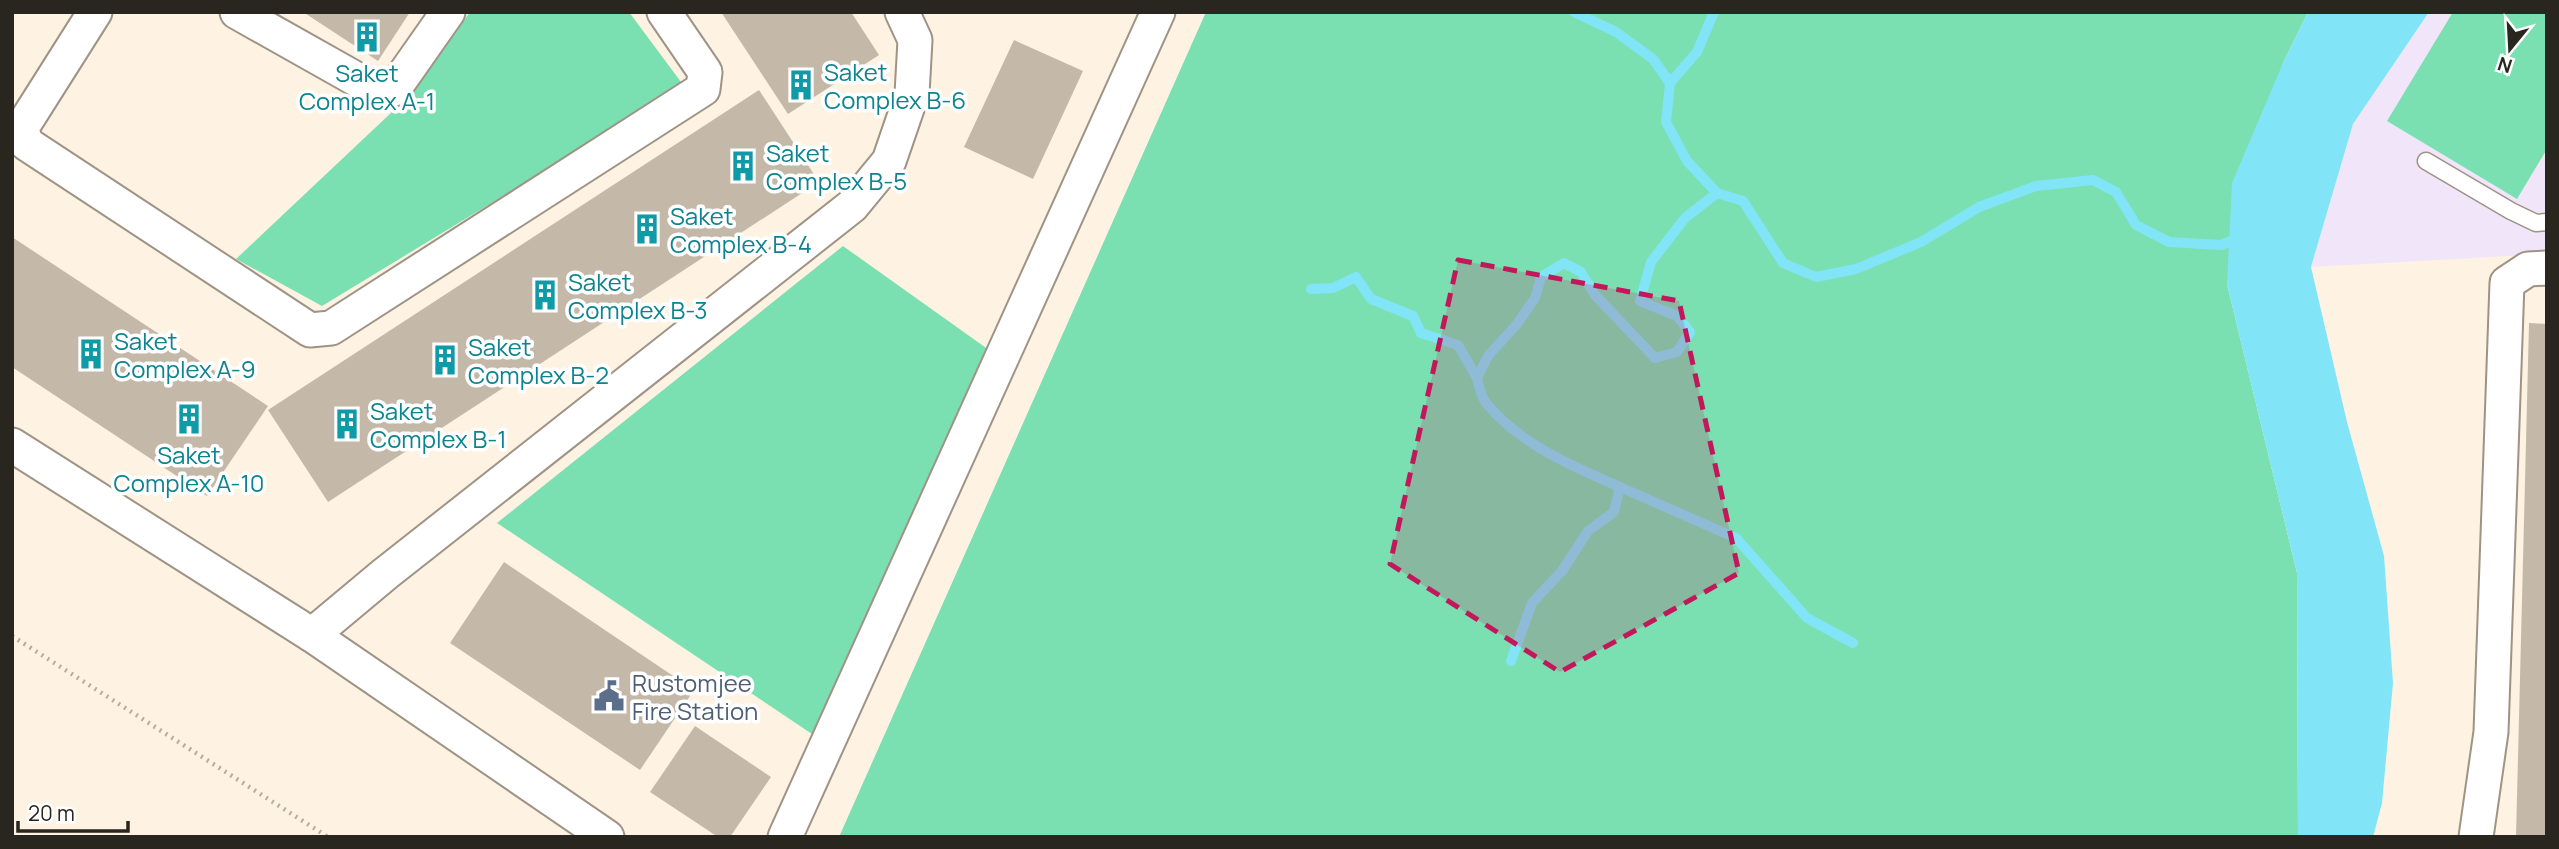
<svg xmlns="http://www.w3.org/2000/svg" width="2559" height="849" font-family="Manrope,sans-serif">
<style>
.education{fill:#f1e5f9}
.green{fill:#7ae0b1}
.water{fill:#82e4f7}
.lines{fill:none;stroke-linecap:round;stroke-linejoin:round}
.stream{stroke:#82e4f7;stroke-width:10}
.building{fill:#c4b8a9}
.lane-casing{stroke:#9e9384;stroke-width:19}
.street-casing{stroke:#9e9384;stroke-width:37}
.path{stroke:#b6ada0;stroke-width:4.5;stroke-dasharray:2 5;stroke-linecap:butt}
.lane{stroke:#fff;stroke-width:16}
.street{stroke:#fff;stroke-width:33}
.marked{fill:#c2185b;fill-opacity:0.2;stroke:#c2185b;stroke-width:5;stroke-dasharray:14 9;stroke-linejoin:round}
.labels{text-anchor:middle;dominant-baseline:central;stroke-width:7;stroke-linejoin:round;paint-order:stroke}
.culture-label{font-size:24px;fill:#0d838f;stroke:#fff;text-anchor:start}
.service-label{font-size:24px;fill:#4e5e75;stroke:#fff;text-anchor:start}
</style>
<rect width="100%" height="100%" fill="#fef2e2"/>
<path class="education" d="M2429,12H2547V254L2311,267L2353,124Z"/>
<g class="green">
<path d="M470,12H629L684,86L322,306L236,259L410,95Z"/>
<path d="M1206,12H2308L2283,63L2227,284L2297,573L2298,837H839Z"/>
<path d="M2453,12H2547V149L2517,199L2387,121Z"/>
<path d="M843,246L989,350L812,734L497,523Z"/>
</g>
<path class="water" d="M2308,12H2429L2353,124L2311,267L2347,422L2384,556L2393,683L2382,803L2373,837H2298L2297,573L2227,284L2232,183L2283,63Z"/>
<g class="lines">
<g class="stream">
<path d="M1574,12L1616,32L1653,59L1670,83"/>
<path d="M1714,12L1697,52L1670,83L1666,122L1687,161L1717,193"/>
<path d="M1311,289L1333,288L1356,277L1371,299L1413,316L1421,333L1458,345L1477,378"/>
<path d="M1620,487L1736,538L1807,618L1853,643"/>
<path d="M1511,661L1532,603L1562,571L1588,531L1614,512L1620,487C1572,466 1521,445 1486,403C1481,397 1479,386 1477,378L1488,356L1517,324L1535,298L1541,277L1564,263L1581,272L1595,295L1655,358L1677,352L1690,332L1677,316L1640,301L1651,262L1685,218L1717,193L1743,201L1783,263L1816,277L1856,269L1921,242L1979,207L2036,186L2093,180L2116,192L2136,225L2169,242L2221,245L2241,237"/>
</g>
</g>
<g class="building">
<path d="M303,12H410L378,61Z"/>
<path d="M721,12H851L879,55L788,114Z"/>
<path d="M1014,40L1083,71L1033,179L964,147Z"/>
<path d="M759,90L819,182L328,502L268,410Z"/>
<path d="M12,237L268,406L207,496L12,367Z"/>
<path d="M2529,323L2547,324V837H2516Z"/>
<path d="M504,562L694,690L640,770L450,643Z"/>
<path d="M695,726L771,777L730,837H718L650,792Z"/>
</g>
<g class="lines">
<g class="lane-casing">
<path id="lane" d="M2426,161L2511,211L2536,223L2547,222"/>
</g>
<g class="street-casing">
<g id="street">
<path d="M95,12L21,129L27,144L310,330L331,328L703,89L705,72L664,12"/>
<path d="M237,12L372,88L394,89L448,12"/>
<path d="M12,445L312,635L607,837"/>
<path d="M312,635L385,574L852,206L889,161L912,94L915,40L902,12"/>
<path d="M785,837L1158,12"/>
<path d="M2476,837L2491,732L2507,283L2528,269L2547,268"/>
</g>
</g>
<path class="path" d="M12,636L328,837"/>
<use href="#lane" class="lane"/>
<use href="#street" class="street"/>
</g>
<path class="marked" d="M1458,260L1679,301L1739,573L1560,672L1390,564Z"/>
<defs>
<g id="building-bare" transform="scale(2.415)"><path d="M-4-6H4V6H1V3H-1V6H-4ZM-2.5-4.3h1.7v1.8h-1.7ZM.8-4.3h1.7v1.8H.8ZM-2.5-1h1.7V.8h-1.7ZM.8-1h1.7V.8H.8Z" fill="#0f9aa8" stroke="#fff" stroke-width="2.5" paint-order="stroke"/></g>
<g id="civic-bare" transform="scale(2.415)"><path d="M-.6-6.5H3V-4.5H.6V-3L4-1V1h2V6H-6V1h2V-1L-.6-3ZM-1.2 2.5V6h2.4V2.5Z" fill="#5c6f8a" stroke="#fff" stroke-width="2.5" paint-order="stroke"/></g>
</defs>
<g fill-rule="evenodd">
<use href="#building-bare" x="367" y="37"/>
<use href="#building-bare" x="801" y="85"/>
<use href="#building-bare" x="743" y="166"/>
<use href="#building-bare" x="647" y="229"/>
<use href="#building-bare" x="545" y="295"/>
<use href="#building-bare" x="91" y="354"/>
<use href="#building-bare" x="445" y="360"/>
<use href="#building-bare" x="189" y="419"/>
<use href="#building-bare" x="347" y="424"/>
<use href="#civic-bare" x="609" y="696"/>
</g>
<g class="labels">
<g class="culture-label">
<text x="824" y="71">Saket<tspan x="824" dy="28">Complex B-6</tspan></text>
<text x="367" y="72" text-anchor="middle">Saket<tspan x="367" dy="28">Complex A-1</tspan></text>
<text x="766" y="152">Saket<tspan x="766" dy="28">Complex B-5</tspan></text>
<text x="670" y="215">Saket<tspan x="670" dy="28">Complex B-4</tspan></text>
<text x="568" y="281">Saket<tspan x="568" dy="28">Complex B-3</tspan></text>
<text x="114" y="340">Saket<tspan x="114" dy="28">Complex A-9</tspan></text>
<text x="468" y="346">Saket<tspan x="468" dy="28">Complex B-2</tspan></text>
<text x="370" y="410">Saket<tspan x="370" dy="28">Complex B-1</tspan></text>
<text x="189" y="454" text-anchor="middle">Saket<tspan x="189" dy="28">Complex A-10</tspan></text>
</g>
<g class="service-label">
<text x="632" y="682">Rustomjee<tspan x="632" dy="28">Fire Station</tspan></text>
</g>
</g>
<rect width="2559" height="849" fill="none" stroke="#29251f" stroke-width="28"/>
<g transform="translate(2510 49) rotate(198)" stroke="#ffffff" stroke-width="5" paint-order="stroke">
<path d="M0-5L12 26L0 18L-12 26Z" fill="#29251f"/>
<text y="-10" font-size="19" font-weight="bold" text-anchor="middle" fill="#29251f">N</text>
</g>
<path d="M18 821v10h110v-10" fill="none" stroke="#29251f" stroke-width="3.5"/>
<text x="28" y="821" font-size="21" fill="#29251f" stroke="#ffffff" stroke-width="5" paint-order="stroke">20 m</text>
</svg>
